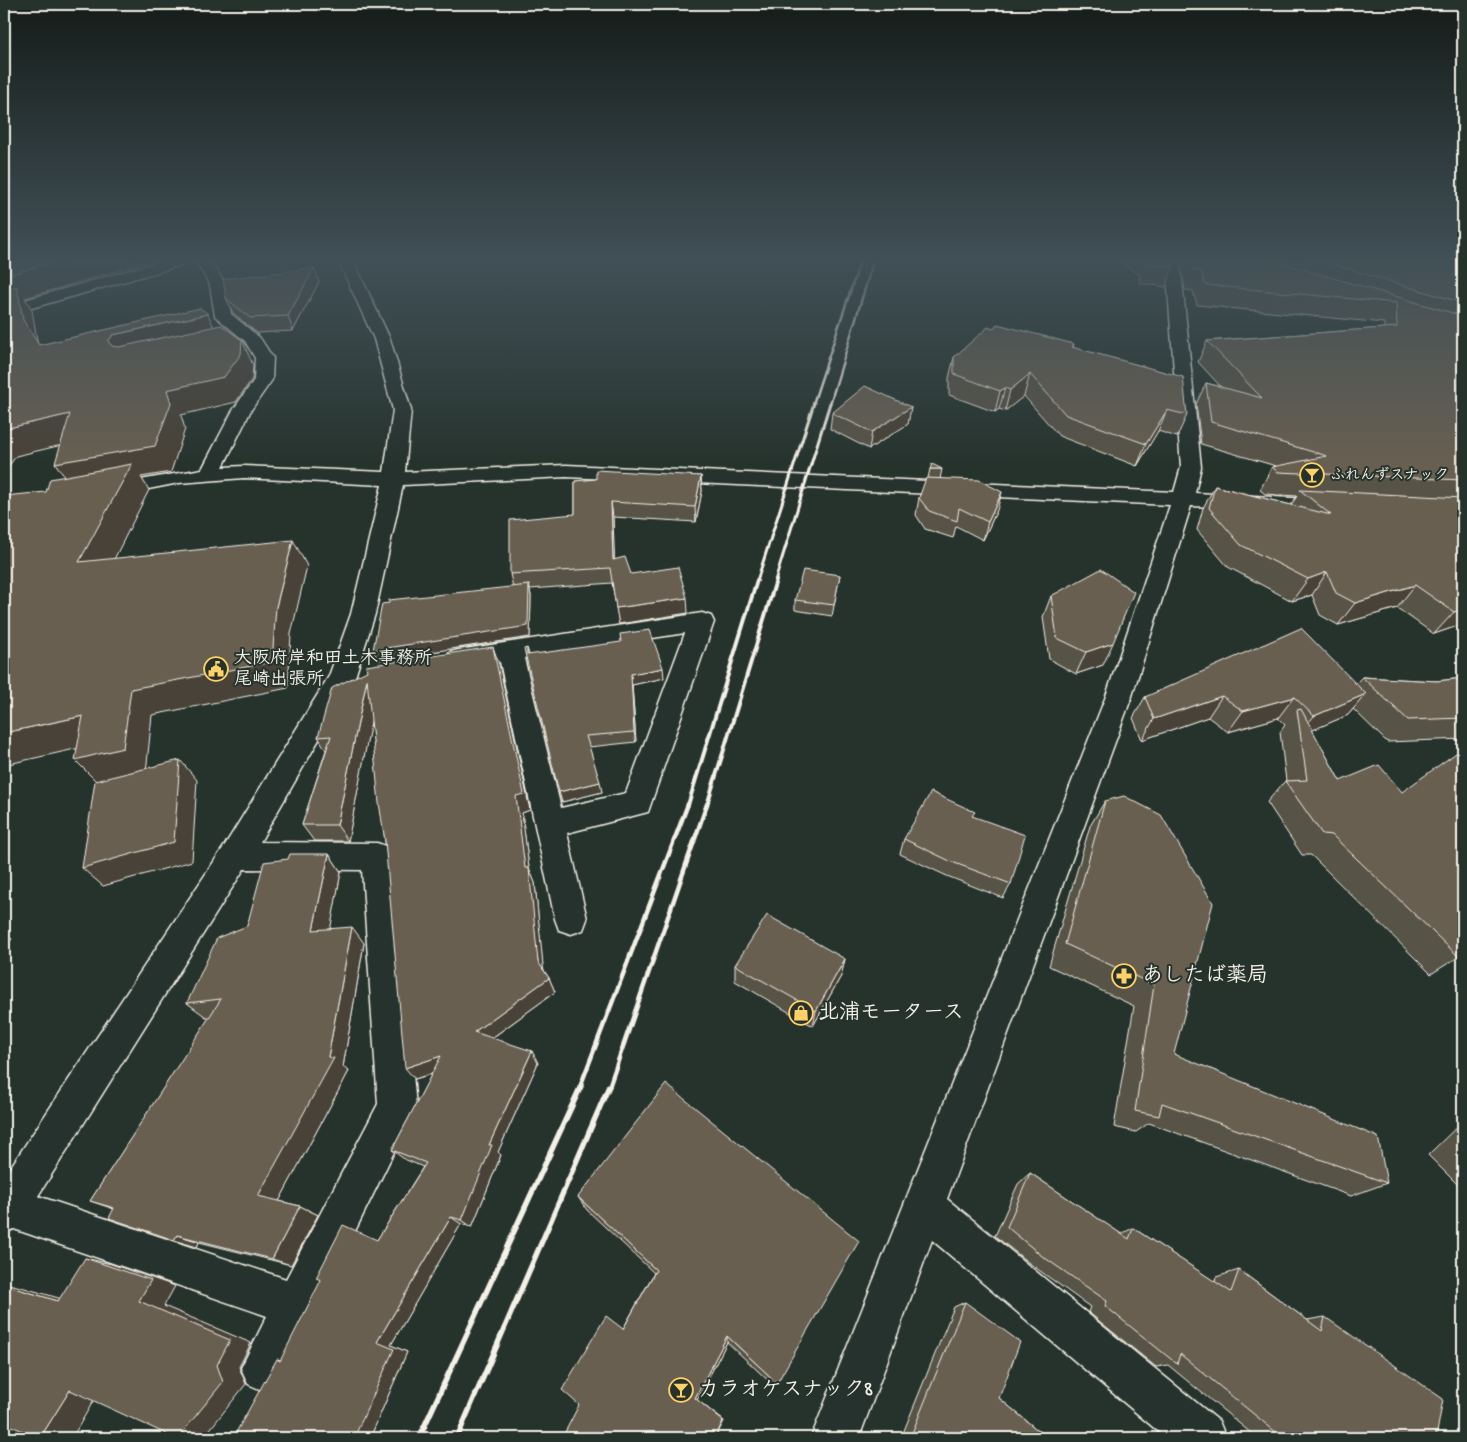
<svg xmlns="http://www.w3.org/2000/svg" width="1467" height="1442" font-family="'Indie Flower','Klee One',sans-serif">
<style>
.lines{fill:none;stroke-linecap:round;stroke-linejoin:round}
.minor-casing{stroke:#f4f1e8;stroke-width:3}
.minor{fill:#26332d;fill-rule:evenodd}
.rail-far4{stroke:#f4f1e8;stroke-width:2.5}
.rail-far3{stroke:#f4f1e8;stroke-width:3}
.rail-far2{stroke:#f4f1e8;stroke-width:4}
.rail-far1{stroke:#f4f1e8;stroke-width:4.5}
.rail{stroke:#f4f1e8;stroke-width:5.5}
.wall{fill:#595246;stroke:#f4f1e8}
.shaded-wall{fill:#494239;stroke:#f4f1e8}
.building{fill:#685f51;stroke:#f4f1e8}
.labels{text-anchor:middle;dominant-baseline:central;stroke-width:4;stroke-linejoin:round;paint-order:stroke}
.far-poi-label{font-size:15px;font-weight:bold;fill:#f4f1e8;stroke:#26332d;text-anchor:start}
.poi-label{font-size:18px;font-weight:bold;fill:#f4f1e8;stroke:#26332d;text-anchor:start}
.near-poi-label{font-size:21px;font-weight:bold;fill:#f4f1e8;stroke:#26332d;text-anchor:start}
</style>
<rect width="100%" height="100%" fill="#26332d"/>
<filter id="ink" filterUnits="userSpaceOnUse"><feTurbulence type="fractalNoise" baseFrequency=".02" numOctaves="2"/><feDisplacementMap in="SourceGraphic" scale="10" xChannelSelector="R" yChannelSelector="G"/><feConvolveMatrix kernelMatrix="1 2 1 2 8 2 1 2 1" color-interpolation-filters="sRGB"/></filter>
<g filter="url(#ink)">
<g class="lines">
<g class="minor-casing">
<g id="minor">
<path d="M159,262H184L182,265L4,316V306Z"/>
<path d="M196,262H211L226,285L231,314L260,338L273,358L272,380L251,410L223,467L244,466L384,472L393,410L374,339L339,262H354L390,339L411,410L405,472L566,465L1174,492L1181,467L1166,262H1180L1201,467L1195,493L1329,500L1337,501L1340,506L1337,511L1329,512L1191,506L1132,696L947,1199L1219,1421L1226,1438H1166L932,1240L859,1438H811L1106,696L1170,505L566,477L403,485L375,614L355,677L260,842L377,843L388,847L393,857L416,1107L280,1384L264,1391L248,1384L241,1368L267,1316L14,1229L4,1233V1177L225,845L329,676L351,614L382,485L244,478L179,483L108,497L101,495L97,491L101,487L202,469L233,410L254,380L255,358L245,341L215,316L210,285ZM244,869L362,870L378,1104L286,1279L38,1196Z"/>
<path d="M702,613L711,616L714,622L648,812L567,833L587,919L583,930L571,934L559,930L555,919L500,662L459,668L450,666L446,659L450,652L459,650ZM685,633L626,793L561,808L524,658Z"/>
</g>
</g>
<use href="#minor" class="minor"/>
<g class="rail-far4">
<path d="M813,404L860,262"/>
<path d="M830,404L873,262"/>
</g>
<g class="rail-far3">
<path d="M757,581L814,403"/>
<path d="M775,581L830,403"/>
</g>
<g class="rail-far2">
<path d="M688,805L757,580"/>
<path d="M707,805L776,580"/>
</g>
<g class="rail-far1">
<path d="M580,1087L688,804"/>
<path d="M609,1087L707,804"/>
</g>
<g class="rail">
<path d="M419,1438L581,1086"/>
<path d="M457,1438L609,1086"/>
</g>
</g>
<g class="wall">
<path d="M1119,262H1173V267L1166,287L1139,283L1140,275Z"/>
<path d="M1180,262H1463V624L1434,634L1397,608L1338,625L1320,615L1312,595L1292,601L1228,567L1197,530L1203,508L1215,486L1291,505L1297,496L1265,494L1260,490L1272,467L1276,466L1201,444L1196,404L1206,383L1221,387L1198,362L1207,341L1384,328V323L1197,305L1193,291L1185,290Z"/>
<path d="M314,268L319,282L293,331L257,333L233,313L226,298Z"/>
<path d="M1074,344L1073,347L1187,415L1177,437L1158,431L1137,466L1059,436L1024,396L1005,411L999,409L995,412L949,395V378L954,357Z"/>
<path d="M911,407L908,424L869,449L830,429L832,413Z"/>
<path d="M930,469H942L940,479L997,510L983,540L956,526L953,538L925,529L916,515L919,498L928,478Z"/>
<path d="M701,476L702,491L696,522L613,517L614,559L631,574L688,613L619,624L612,583L530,589L531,596L530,637L378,660L373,650L513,587L510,574L575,514V481Z"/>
<path d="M840,575L832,616L795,610V600Z"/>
<path d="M1051,596L1103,665L1076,674L1049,659L1043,617Z"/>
<path d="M527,648L529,655L664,678L632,685L636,742L589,747L602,792L562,802Z"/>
<path d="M499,664L530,810L522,813L529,868L535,883L543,969L549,978L555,992L492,1038L538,1063L498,1152L501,1155L472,1227L461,1224L391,1345L407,1352L370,1438L277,1359L281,1360L377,1240L423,1167L404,1159L392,1150L432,1074L415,1079L385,841L371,720L348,841H314L302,825L326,750L318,737Z"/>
<path d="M1362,677L1437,681L1463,678V739L1387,742L1353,709L1348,715L1312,730L1340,781L1463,954L1431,974L1311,855H1302L1267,802L1285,781H1286L1280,732L1285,725L1278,718L1228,732L1208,717L1142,740L1133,718L1145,697L1356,683Z"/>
<path d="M1105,801L1174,1054L1387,1183L1351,1196L1149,1123L1136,1132L1114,1127L1134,1006L1049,966L1090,826Z"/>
<path d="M973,816L1011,884L1003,898L947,876L900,854L904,839Z"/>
<path d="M329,854L341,872L330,929L364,943L343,1067L349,1071L279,1201L300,1206L318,1215L291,1265L199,1242L197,1247L114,1209L90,1201L210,1017H206L187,1003L247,926Z"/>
<path d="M845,959L841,976L813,1026L735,981V965Z"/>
<path d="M1463,1121V1190L1428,1155Z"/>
<path d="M1030,1173L1121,1234L1133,1228L1215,1282L1216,1277L1239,1270L1307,1320L1325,1317L1436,1438H1257L1168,1365L1156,1367L1088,1312L1090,1307L1029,1263L995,1236L1018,1184Z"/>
<path d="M578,1197L777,1383L774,1386L727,1342L697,1400L724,1421L715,1438H562L654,1273L587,1210Z"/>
<path d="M965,1302L999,1398L1047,1438H901L954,1307Z"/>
</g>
<g class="shaded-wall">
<path d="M53,262H147L25,298L32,310L38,345L4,304V276Z"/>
<path d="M314,268L319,282L293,331L288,316Z"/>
<path d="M208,314L219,339L122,366L108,341L113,335Z"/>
<path d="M242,340L253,365L252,379L236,402L181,415L185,429L171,472L141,477L149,490L99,589L79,562L73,489L55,463L167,390Z"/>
<path d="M1030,374L1024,396L1005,411L1010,390Z"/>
<path d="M1005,388L999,409L995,412L1000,391Z"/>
<path d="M911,407L908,424L869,449L872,432Z"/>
<path d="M1167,410L1158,431L1137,466L1146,444Z"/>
<path d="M70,414L87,439L16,456L4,473V429Z"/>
<path d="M701,476L702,491L696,522L695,507Z"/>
<path d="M1002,492L997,510L983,540L988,522Z"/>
<path d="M611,502L613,517L615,575L613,560Z"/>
<path d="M293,540L307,566L291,634L288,688L152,715L146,773L100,785L75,760L131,689L276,607Z"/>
<path d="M1327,572L1312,595L1292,601L1308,579Z"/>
<path d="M529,585L531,596L530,637L378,660L373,650Z"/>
<path d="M1415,585L1397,608L1338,625L1355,603Z"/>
<path d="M687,598L688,613L619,624L616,608Z"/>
<path d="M1463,609V624L1434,634L1454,612Z"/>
<path d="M1113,643L1103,665L1076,674L1086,652Z"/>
<path d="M493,647L499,664L530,810L522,813L529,868L535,883L544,975L538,962Z"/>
<path d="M663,668L664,678L632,685L636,742L634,732L631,674Z"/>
<path d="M367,679L376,696L348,841L337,825Z"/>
<path d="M1366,694L1348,715L1301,735L1300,733L1314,716Z"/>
<path d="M1222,696L1208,717L1142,740L1154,719Z"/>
<path d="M1294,697L1278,718L1228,732L1243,711Z"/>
<path d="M83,716L106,742L4,765V733Z"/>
<path d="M180,760L197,780L192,861L103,886L82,868Z"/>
<path d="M600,782L602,792L562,802L559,792Z"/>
<path d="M329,854L341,872L327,947L313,930Z"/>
<path d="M4,889L10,893L4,900Z"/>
<path d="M352,927L364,943L343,1067L349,1071L277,1205L258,1196L328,1057Z"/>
<path d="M4,933L12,939L4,949Z"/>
<path d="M845,959L841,976L813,1026L816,1011Z"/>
<path d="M549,978L555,992L482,1045L474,1032Z"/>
<path d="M532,1051L538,1063L498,1152L501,1155L472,1227L462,1220L489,1145Z"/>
<path d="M441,1056L451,1067L415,1079L405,1068Z"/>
<path d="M300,1206L318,1215L291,1265L272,1259Z"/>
<path d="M451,1217L461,1224L391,1345L407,1352L370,1438H354L377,1342Z"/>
<path d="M177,1235L199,1242L197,1247L174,1240Z"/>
<path d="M85,1258L111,1264L175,1286L164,1306L251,1343L239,1367L246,1384L203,1438H178L217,1365L139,1301Z"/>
<path d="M4,1283L21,1287L86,1306L58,1301L4,1285Z"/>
<path d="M727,1336V1342L697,1400L724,1421L715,1438L695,1398Z"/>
<path d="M70,1390L99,1391L72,1438H40Z"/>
</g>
<g class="building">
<path d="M4,262H53L4,276Z"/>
<path d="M1146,262H1173V267L1146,264Z"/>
<path d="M1191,262H1278L1463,316V480L1278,472L1272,467L1327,456L1211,422L1206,383L1262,398L1207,341L1397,327L1396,303L1205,285L1201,271L1193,270Z"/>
<path d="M1324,262H1463V303Z"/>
<path d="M314,268L288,316L250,318L226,298L223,279Z"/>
<path d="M17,286L23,320L39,345L200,308L208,314L113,335L108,341L112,346L119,347L221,325L242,340L241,354L224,377L167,390L171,403L155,446L55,463L70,414L4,429V290Z"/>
<path d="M997,324L1074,344L1072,347L1183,377L1187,415L1167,410L1146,444L1066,415L1030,374L1010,390L1005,388L1000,391L954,374V357L988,327L993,329Z"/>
<path d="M865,386L911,407L872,432L832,413Z"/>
<path d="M132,464L79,562L293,540L276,607L272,662L131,689L123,748L75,760L83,716L4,733V496L46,492L50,479Z"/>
<path d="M932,464L942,469H930Z"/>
<path d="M596,470L701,476L695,507L611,502L613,560L625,557L631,574L678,567L687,598L616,608L610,568L510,574V520L575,514V481L596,479Z"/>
<path d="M926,478L979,480L1002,492L988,522L959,508L957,521L929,511L919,498Z"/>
<path d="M1215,486L1331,515L1300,490L1463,498V609L1454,612L1415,585L1355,603L1336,593L1327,572L1308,579L1241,545L1209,508Z"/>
<path d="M1101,569L1134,592L1113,643L1086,652L1057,638L1051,596Z"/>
<path d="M803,570L840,575L834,605L795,600Z"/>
<path d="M529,585L528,626L373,650L382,604L389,603V600Z"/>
<path d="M1301,628L1366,694L1314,716L1294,697L1243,711L1222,696L1154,719L1145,697Z"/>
<path d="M650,630L663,668L631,674L634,732L586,736L600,782L559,792L524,649L527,648V655L621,642L620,634Z"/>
<path d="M493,647L524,794L516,796L525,868H529L538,962L549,978L474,1032L532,1051L489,1145H492L462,1220L451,1217L377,1342L394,1349L354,1438H233L277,1359L280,1361L321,1280L316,1278L343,1225L377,1240L426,1163L392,1150L441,1056L405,1068L385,841L379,803L367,679L337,825H302L331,736L318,737L332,688L367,671L366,666Z"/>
<path d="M1362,677L1437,681L1463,678V718L1408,720Z"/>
<path d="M1301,709L1340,781L1379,765L1402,792L1463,748V954L1459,957L1332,835L1322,834L1285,781L1307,780L1297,710Z"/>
<path d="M180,760L174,842L82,868L95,781Z"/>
<path d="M931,792L975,812L972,816L1025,835L1011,884L952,862L904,839Z"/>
<path d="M1124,796L1161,815L1213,903L1174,1054L1378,1137L1387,1183L1162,1103L1159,1116L1135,1111L1154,985L1065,944L1105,801Z"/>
<path d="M290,854H329L313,930L352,927L328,1057L334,1058L258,1196L300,1206L272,1259L177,1235L174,1240L109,1218L114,1208L90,1201L221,999L187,1003L217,938L247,926L264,862L288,859Z"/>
<path d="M767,915L845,959L816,1011L735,965Z"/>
<path d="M666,1084L859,1241L777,1383L727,1336L695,1398L723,1421L715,1438H562L579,1405L562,1390L606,1316L623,1329L656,1270L578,1197Z"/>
<path d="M1463,1138V1149L1458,1144Z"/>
<path d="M1030,1173L1129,1239L1133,1228L1231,1292L1239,1270L1322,1331L1325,1317L1443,1399L1436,1438H1283L1180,1354L1177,1364L1105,1306L1107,1301L1042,1256L1007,1227Z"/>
<path d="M85,1258L151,1280L139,1301L230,1340L217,1365L223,1382L178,1438H175L70,1390L40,1438L4,1423V1285L58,1301Z"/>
<path d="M965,1302L1020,1342L999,1398L1047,1438H910Z"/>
</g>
</g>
<linearGradient id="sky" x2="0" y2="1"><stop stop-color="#151c19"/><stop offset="0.56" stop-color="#415057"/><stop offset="1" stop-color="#415057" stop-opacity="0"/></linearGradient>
<rect width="1467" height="464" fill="url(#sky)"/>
<defs>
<g id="bar-ring" transform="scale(1.25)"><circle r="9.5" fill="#26332d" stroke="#ffd166" stroke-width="1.5"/><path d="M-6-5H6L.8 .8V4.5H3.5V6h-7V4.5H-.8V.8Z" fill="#ffd166"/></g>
<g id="civic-ring" transform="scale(1.25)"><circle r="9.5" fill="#26332d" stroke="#ffd166" stroke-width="1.5"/><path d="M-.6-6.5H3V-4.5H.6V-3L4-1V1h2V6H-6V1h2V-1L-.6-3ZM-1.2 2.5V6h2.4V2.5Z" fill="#ffd166"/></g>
<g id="pharmacy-ring" transform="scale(1.25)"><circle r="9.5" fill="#26332d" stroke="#ffd166" stroke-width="1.5"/><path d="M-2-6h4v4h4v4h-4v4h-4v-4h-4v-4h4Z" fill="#ffd166"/></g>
<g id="shop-ring" transform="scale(1.25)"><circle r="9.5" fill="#26332d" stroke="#ffd166" stroke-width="1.5"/><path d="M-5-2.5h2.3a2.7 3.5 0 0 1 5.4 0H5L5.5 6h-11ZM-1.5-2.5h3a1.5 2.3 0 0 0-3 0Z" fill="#ffd166"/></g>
</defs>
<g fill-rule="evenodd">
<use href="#bar-ring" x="1312" y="475"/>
<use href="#civic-ring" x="216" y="669"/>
<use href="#pharmacy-ring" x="1124" y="976"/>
<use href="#shop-ring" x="801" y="1013"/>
<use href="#bar-ring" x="681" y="1390"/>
</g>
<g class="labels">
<g class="far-poi-label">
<text x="1330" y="475">ふれんずスナック</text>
</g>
<g class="poi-label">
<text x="234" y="659">大阪府岸和田土木事務所<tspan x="234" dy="21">尾崎出張所</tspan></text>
</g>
<g class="near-poi-label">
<text x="1142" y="976">あしたば薬局</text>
<text x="818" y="1013">北浦モータース</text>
<text x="698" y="1390">カラオケスナック8</text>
</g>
</g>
<rect width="1467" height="1442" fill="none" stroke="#26332d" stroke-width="20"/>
<rect x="10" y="10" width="1447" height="1422" fill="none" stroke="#f4f1e8" stroke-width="2" filter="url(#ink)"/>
</svg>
